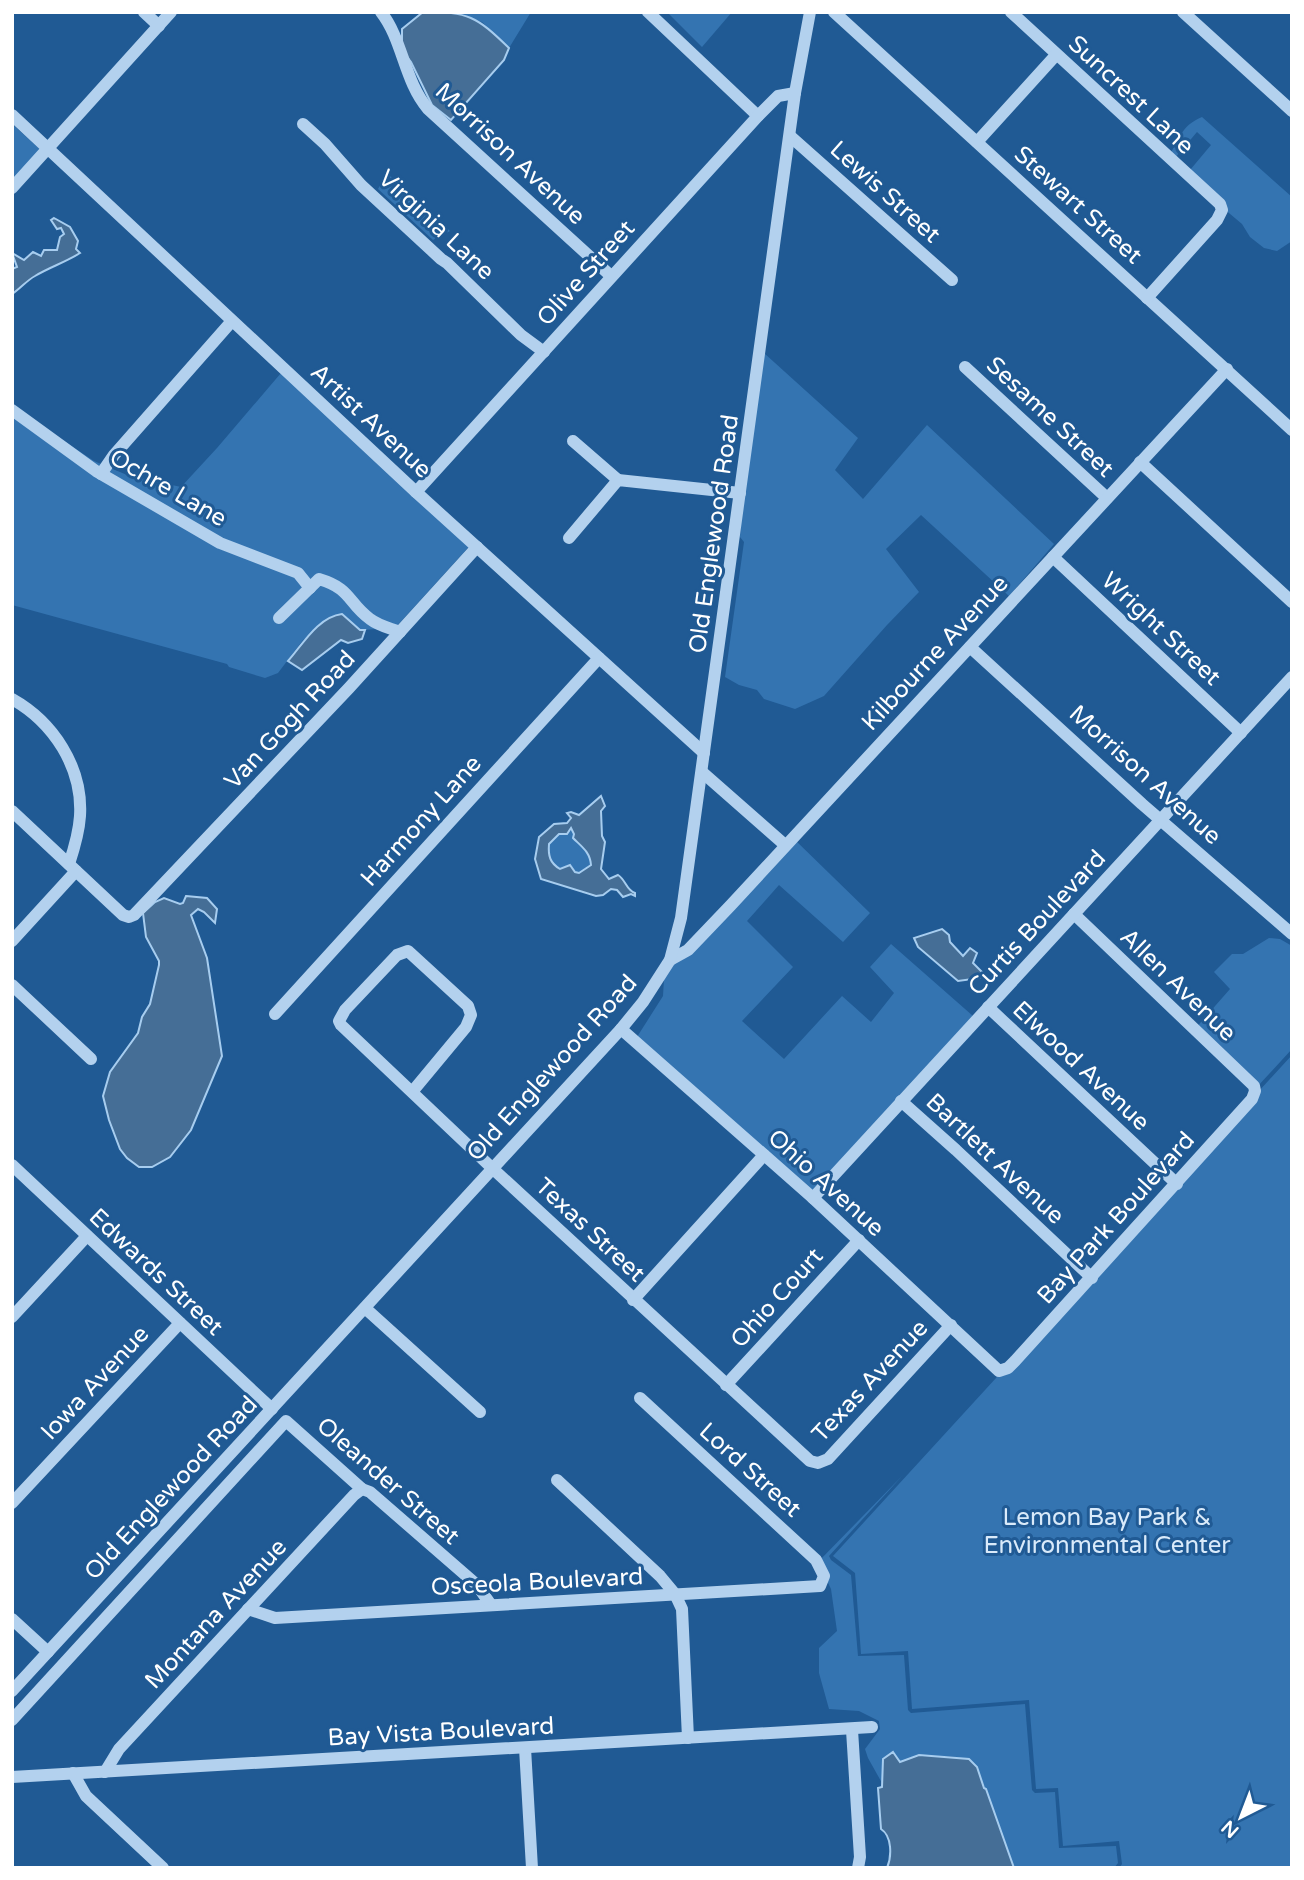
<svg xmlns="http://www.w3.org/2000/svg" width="1304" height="1880" font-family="'Varela Round',sans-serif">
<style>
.green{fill:#3474b1}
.water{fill:#456e96;stroke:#a7cdef;stroke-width:2;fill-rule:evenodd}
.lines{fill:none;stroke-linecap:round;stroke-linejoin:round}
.minor{stroke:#b3d1ee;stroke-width:12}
.labels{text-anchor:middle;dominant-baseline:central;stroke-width:6;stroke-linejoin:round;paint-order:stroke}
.street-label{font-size:24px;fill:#fff;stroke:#205a94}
.park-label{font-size:24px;fill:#d9eafa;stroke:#205a94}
</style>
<rect width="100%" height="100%" fill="#205a94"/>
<g class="green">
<path d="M451,12H531L509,48L482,22Z"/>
<path d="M667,12H732L702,47Z"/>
<path d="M1202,117L1292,197V241L1277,251L1264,248L1250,237L1242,224L1185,176L1211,145L1197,132L1169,165L1167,159C1179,141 1180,126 1202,117Z"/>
<path d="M12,124L42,151L12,185Z"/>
<path d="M387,173L450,231L433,240L378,189Z"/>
<path d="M764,353L858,438L835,470L863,499L927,425L1054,544L1009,596L921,515L886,549L919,592L887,625L824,696L795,709L764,699L757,690L739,685L725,677L744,542L740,537L741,520Z"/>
<path d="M281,373L475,540L395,628L361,630L342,614L303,640L278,673L265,678L229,667L227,664L12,605V416L55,435L94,461L127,475L181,487L217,448Z"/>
<path d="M571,828C578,839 589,850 591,864L579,873L575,872L570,865L560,869C550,863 549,856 549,844L559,834Z"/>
<path d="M794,839L870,913L843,942L779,885L747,921L793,967L742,1021L784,1059L842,996L871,1022L894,993L870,967L891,944L973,1016L814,1189L805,1194L637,1037L663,996L664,979L674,962Z"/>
<path d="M1269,938L1280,939L1292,946V1049L1257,1087L1194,1030L1230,989L1214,972L1232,954H1243Z"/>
<path d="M1292,1055V1868H1119L1122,1864L1119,1841L1063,1846L1058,1788L1036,1789L1029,1700L912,1709L908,1651L861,1654L855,1573L833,1556Z"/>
<path d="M903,1475L829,1556L831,1560L851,1575L858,1656L904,1655L908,1710L911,1713L1025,1704L1032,1790L1035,1793L1055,1792L1059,1848L1116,1846L1118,1863L1114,1868H1014L977,1767L958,1757L919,1755L900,1762L893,1753L883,1770L882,1783L868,1758L865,1749L880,1729L879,1721L859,1711L829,1709L819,1673V1648L837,1631L831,1589L818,1562Z"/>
</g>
<g class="water">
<path d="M423,12C469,12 476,16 509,48L504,60L451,120L432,105L411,62L402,50V29Z"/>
<path d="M54,218L70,227L78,241L76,249L80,253C66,262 50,267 35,276C26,281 20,289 12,294V269L17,267L12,253L24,260L33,252L41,256L44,250H57L60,237L64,234L61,228L57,229L51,220Z"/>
<path d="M342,614L360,630H365L362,639L348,643L341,640L302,670L288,661C303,644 318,617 342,614Z"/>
<path d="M601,796L605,806L601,811L602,836L605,842L601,869L609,879L618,875C626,880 626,890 635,893V896L631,894L623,897L617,890L611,889L603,895L596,896L541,879L535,859L539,837L554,824L567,823L571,818L567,813L571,812L579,815ZM571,828L574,834L573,838C582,847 590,852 591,865L579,873L575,872L570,865L560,869C550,863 548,856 549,844L559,834H567Z"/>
<path d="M186,896L207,898L217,909L215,923L204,912L198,909L191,915L207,958L222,1056L191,1130L170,1157L152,1167H139L127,1158L120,1149L109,1120L103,1096L110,1072L138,1033L142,1017L150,1004L159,965V961L146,937L143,913L155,902L164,898L180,904L183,903Z"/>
<path d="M942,929L949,935L950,942L963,956L970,948L977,953L973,963L987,977L958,981L918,947L914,938Z"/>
<path d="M893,1752L900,1762L919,1755L969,1759L977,1767L984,1788L986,1789L1014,1868H887C892,1856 892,1836 881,1829L878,1788L882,1787L883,1759Z"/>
</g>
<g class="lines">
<g class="minor">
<path d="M144,12L159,26"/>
<path d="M381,12C403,40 404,81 428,109L611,276"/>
<path d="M648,12L758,116"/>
<path d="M834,12L1292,430"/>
<path d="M1011,12L1220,204L1222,210L1217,220L1147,298"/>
<path d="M1183,12L1292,111"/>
<path d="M12,115L416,492L704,753"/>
<path d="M303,124L325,144L361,185L441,259L447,263L521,335L544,352"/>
<path d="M790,136L952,280"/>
<path d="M977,142L1056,55"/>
<path d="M12,188L171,12"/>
<path d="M965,367L1107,498"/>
<path d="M12,410L96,471L220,543L298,573L310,588"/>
<path d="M573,441L618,480"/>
<path d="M1140,462L1292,602"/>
<path d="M101,474L114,455L232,321"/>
<path d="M416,492L758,116L778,96L795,93"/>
<path d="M569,538L618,480L740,493"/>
<path d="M1053,557L1241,733"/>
<path d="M279,618L319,579C352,589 347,602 370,619C379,626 390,628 400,632"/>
<path d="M970,647L1142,804L1292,934"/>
<path d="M12,699C53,722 83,767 80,816C79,832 74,849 69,864"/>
<path d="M702,772L785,845"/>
<path d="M12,811L123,915L129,917L134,915L349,688L477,547"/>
<path d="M12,941L76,871"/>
<path d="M670,960L688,950L731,905L1227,369"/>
<path d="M12,985L91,1059"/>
<path d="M988,1007L1177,1184"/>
<path d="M275,1014L599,658"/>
<path d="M621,1029L813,1198L999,1371L1008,1368L1015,1361L1252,1099L1255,1091L1254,1086L1074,914"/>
<path d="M412,1092L466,1027L471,1015L468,1006L408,951L397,955L345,1010L339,1021L341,1025L492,1168L810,1461L818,1463L828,1459L951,1325"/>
<path d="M901,1101L956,1150L1092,1278"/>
<path d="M12,1165L272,1409"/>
<path d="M813,1198L1292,677"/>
<path d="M633,1300L764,1155"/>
<path d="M365,1308L480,1412"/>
<path d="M12,1317L87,1236"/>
<path d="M726,1385L859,1240"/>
<path d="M557,1480L660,1576L675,1594L682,1609L688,1738"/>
<path d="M12,1503L180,1323"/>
<path d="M248,1609L275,1618L820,1586L824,1576L816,1560L640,1398"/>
<path d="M12,1619L48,1652"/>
<path d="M12,1691L621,1029L643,1002L670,960L681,918L795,93L810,12"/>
<path d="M12,1720L286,1421L362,1489L370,1492L477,1585L491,1605"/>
<path d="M852,1730L860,1857L858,1868"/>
<path d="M525,1748L532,1868"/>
<path d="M105,1772L119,1749L354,1495L362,1489"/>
<path d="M73,1773L86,1796L163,1868"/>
<path d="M12,1777L872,1727"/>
</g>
</g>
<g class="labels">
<g class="street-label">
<text transform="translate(1131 95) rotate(43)">Suncrest Lane</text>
<text transform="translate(510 154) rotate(43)">Morrison Avenue</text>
<text transform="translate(885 192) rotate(42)">Lewis Street</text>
<text transform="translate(1078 205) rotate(42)">Stewart Street</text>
<text transform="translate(436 225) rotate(43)">Virginia Lane</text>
<text transform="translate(586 273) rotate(-48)">Olive Street</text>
<text transform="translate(1050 417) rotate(43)">Sesame Street</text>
<text transform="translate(371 421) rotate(43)">Artist Avenue</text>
<text transform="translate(168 488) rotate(30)">Ochre Lane</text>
<text transform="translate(714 534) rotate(-82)">Old Englewood Road</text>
<text transform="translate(1161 629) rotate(43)">Wright Street</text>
<text transform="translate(935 653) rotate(-47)">Kilbourne Avenue</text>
<text transform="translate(290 720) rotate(-47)">Van Gogh Road</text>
<text transform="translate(1145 775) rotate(42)">Morrison Avenue</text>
<text transform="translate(421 821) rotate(-48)">Harmony Lane</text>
<text transform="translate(1037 923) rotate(-47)">Curtis Boulevard</text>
<text transform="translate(1178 985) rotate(44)">Allen Avenue</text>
<text transform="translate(1081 1066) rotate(43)">Elwood Avenue</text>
<text transform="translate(552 1068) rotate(-48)">Old Englewood Road</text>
<text transform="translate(995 1159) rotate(43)">Bartlett Avenue</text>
<text transform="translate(826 1183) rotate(42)">Ohio Avenue</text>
<text transform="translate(1116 1218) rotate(-48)">Bay Park Boulevard</text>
<text transform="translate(590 1230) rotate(43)">Texas Street</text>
<text transform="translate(156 1272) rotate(43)">Edwards Street</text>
<text transform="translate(777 1298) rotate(-48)">Ohio Court</text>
<text transform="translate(870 1381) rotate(-47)">Texas Avenue</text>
<text transform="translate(95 1383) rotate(-47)">Iowa Avenue</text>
<text transform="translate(750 1470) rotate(42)">Lord Street</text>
<text transform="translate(388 1481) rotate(41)">Oleander Street</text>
<text transform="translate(171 1488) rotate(-47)">Old Englewood Road</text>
<text transform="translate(537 1582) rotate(-3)">Osceola Boulevard</text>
<text transform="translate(216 1614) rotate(-47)">Montana Avenue</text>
<text transform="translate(441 1732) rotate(-3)">Bay Vista Boulevard</text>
</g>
<g class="park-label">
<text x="1107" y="1517">Lemon Bay Park &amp;<tspan x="1107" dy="28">Environmental Center</tspan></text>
</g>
</g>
<rect width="1304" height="1880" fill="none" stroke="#ffffff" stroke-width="28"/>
<g transform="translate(1241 1817) rotate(222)" stroke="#205a94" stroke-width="5" paint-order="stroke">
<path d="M0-5L12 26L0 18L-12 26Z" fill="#ffffff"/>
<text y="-10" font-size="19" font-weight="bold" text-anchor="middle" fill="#ffffff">N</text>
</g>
</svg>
